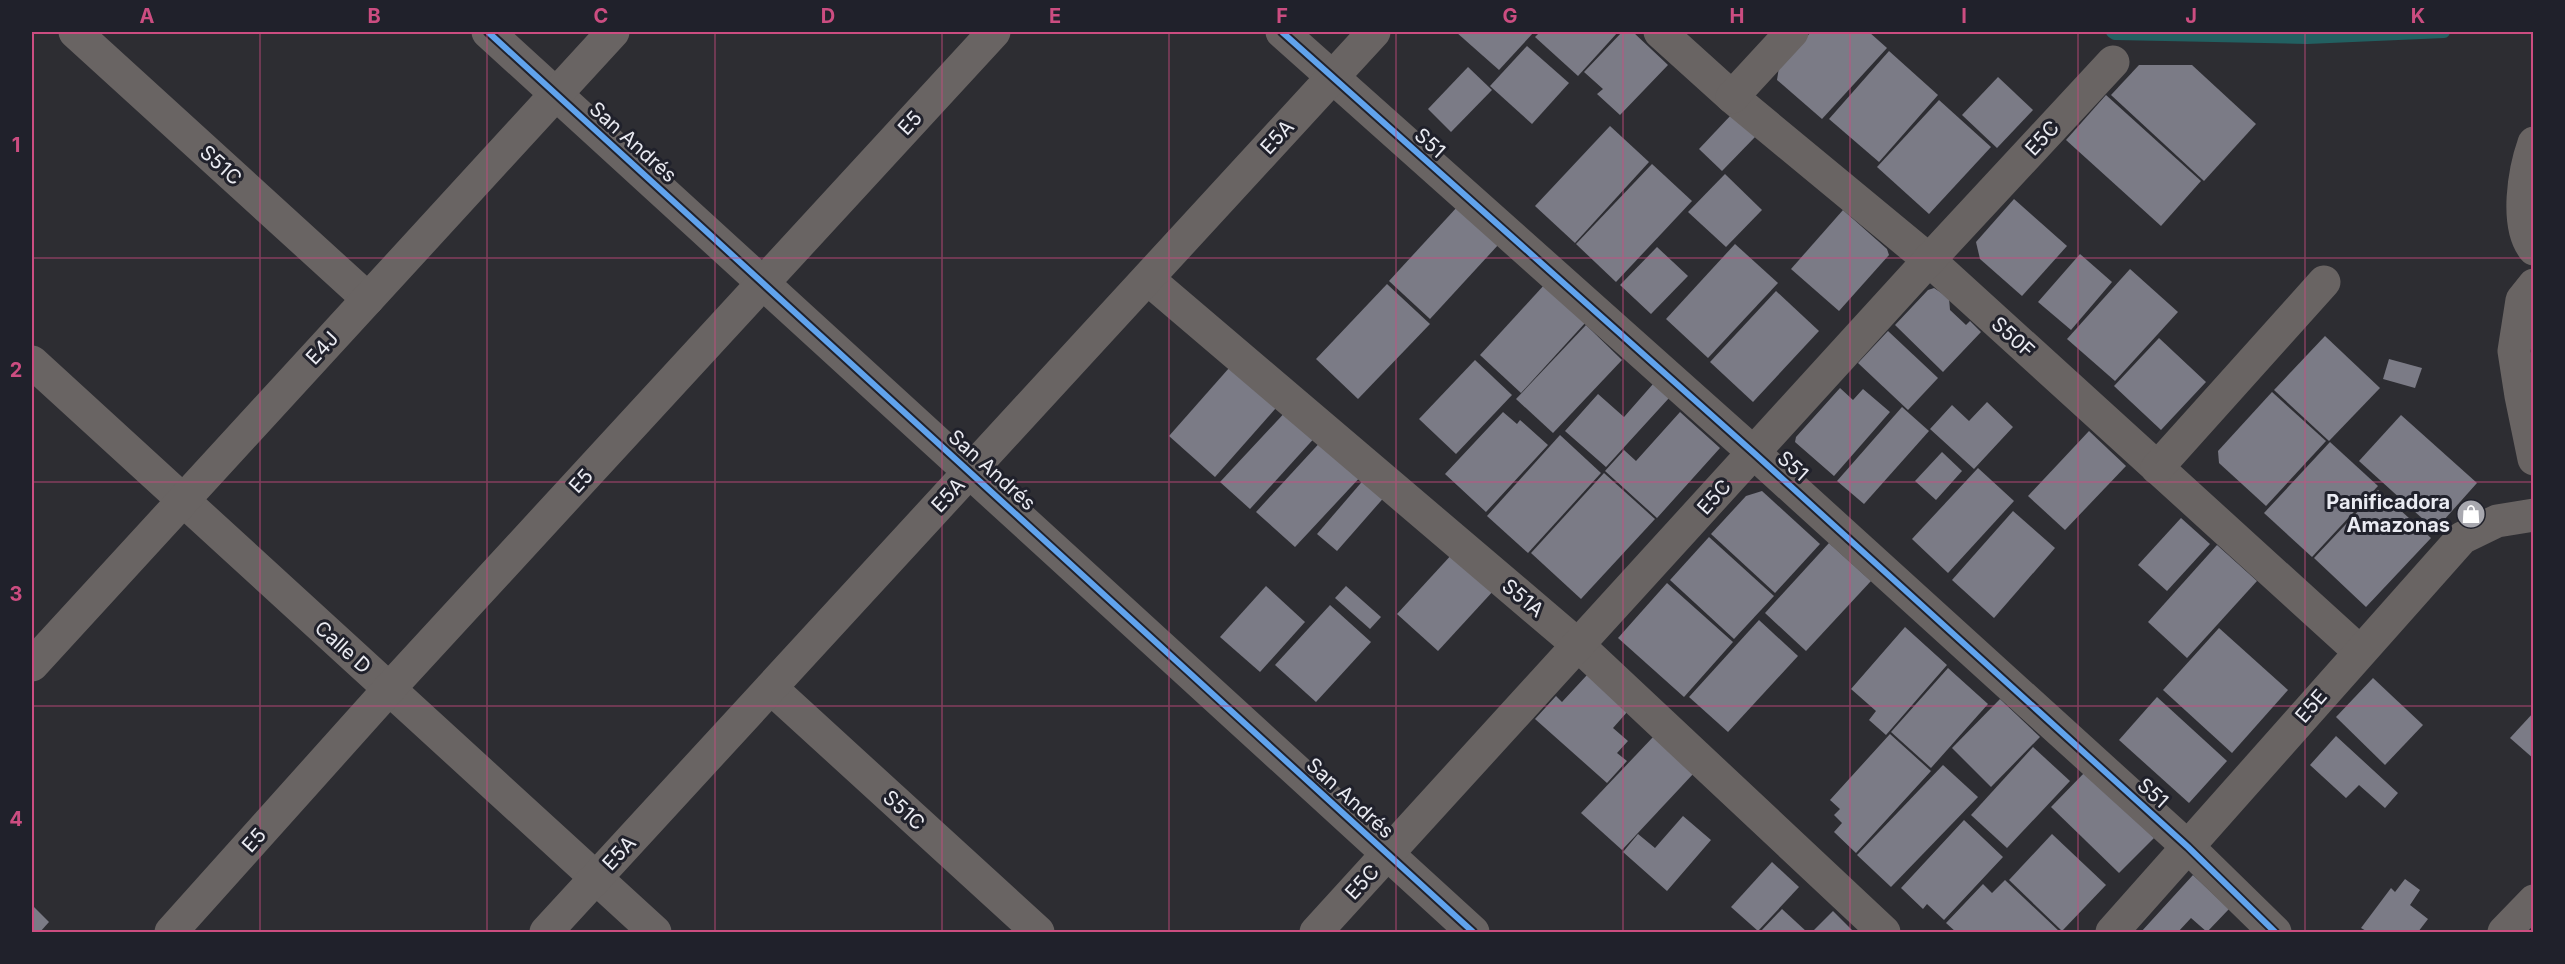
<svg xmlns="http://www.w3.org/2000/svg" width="2565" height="964" font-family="Inter,sans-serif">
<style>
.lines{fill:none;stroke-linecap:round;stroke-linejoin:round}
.stream{stroke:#226061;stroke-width:12}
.building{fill:#7b7b86}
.minor{stroke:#696463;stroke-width:33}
.cycleway-casing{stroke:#20212b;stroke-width:10}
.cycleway{stroke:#60a3ed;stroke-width:6}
.grid{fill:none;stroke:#cc4d81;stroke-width:1.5;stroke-opacity:0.55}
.labels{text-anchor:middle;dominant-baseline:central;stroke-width:6;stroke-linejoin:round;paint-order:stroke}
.street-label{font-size:20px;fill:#eaebf2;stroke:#20212b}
.poi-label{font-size:20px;font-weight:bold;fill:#eaebf2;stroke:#20212b;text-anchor:end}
.neatline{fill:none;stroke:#cc4d81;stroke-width:2}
.grid-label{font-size:20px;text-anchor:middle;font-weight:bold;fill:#cc4d81}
</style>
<rect width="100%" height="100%" fill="#2d2d32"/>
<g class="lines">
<path class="stream" d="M2112,32L2115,34L2307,38L2444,32"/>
</g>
<g class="building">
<path d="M1456,32H1534L1499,70Z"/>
<path d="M1540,32H1618L1578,76L1535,37Z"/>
<path d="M1622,32H1633L1668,65L1620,115L1597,94L1603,89L1584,72Z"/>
<path d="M1811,32H1869L1887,48L1822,119L1777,80L1779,67Z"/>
<path d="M1527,46L1569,83L1532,124L1490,86Z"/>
<path d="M1889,51L1938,95L1879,162L1829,119Z"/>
<path d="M2139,65H2192L2256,124L2204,181L2111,95Z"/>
<path d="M1468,67L1492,90L1451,132L1428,109Z"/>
<path d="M1998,77L2033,110L1997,148L1962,115Z"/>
<path d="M2106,95L2201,181L2161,226L2066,140Z"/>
<path d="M1939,100L1991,147L1929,214L1877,167Z"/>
<path d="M1732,114L1756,136L1722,171L1699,149Z"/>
<path d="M1610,126L1649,162L1575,243L1535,206Z"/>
<path d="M1652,164L1692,201L1616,282L1576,244Z"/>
<path d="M1725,174L1762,210L1726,247L1688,212Z"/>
<path d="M2014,199L2067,246L2022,296L1980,259L1976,242Z"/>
<path d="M1458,206L1499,244L1430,319L1389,281Z"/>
<path d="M1843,210L1887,249L1889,255L1839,311L1791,269Z"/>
<path d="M1735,244L1778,283L1708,358L1666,319Z"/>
<path d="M1657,247L1688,276L1651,314L1620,285Z"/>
<path d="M2080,254L2112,282L2071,330L2038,302Z"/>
<path d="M2130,269L2178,312L2115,381L2067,339Z"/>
<path d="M1387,284L1430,324L1358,399L1316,359Z"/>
<path d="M1545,284L1586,322L1521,393L1480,355Z"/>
<path d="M1934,288L1949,298L1950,310L1966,325L1970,321L1981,332L1943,372L1895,325L1928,290Z"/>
<path d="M1776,291L1819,331L1753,402L1710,362Z"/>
<path d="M1586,325L1622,360L1553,433L1516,399Z"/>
<path d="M1888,331L1938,378L1908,410L1858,363Z"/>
<path d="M2325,336L2380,388L2329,441L2274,390Z"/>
<path d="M2159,338L2206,382L2161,430L2114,386Z"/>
<path d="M1237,359L1283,400L1215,477L1169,436Z"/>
<path d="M2389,359L2422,368L2415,388L2383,379Z"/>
<path d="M1475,360L1512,395L1456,454L1419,419Z"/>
<path d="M1653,384L1669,398L1606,467L1565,431L1598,394L1624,417Z"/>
<path d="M1840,388L1853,400L1863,389L1890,412L1834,476L1795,442L1796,437Z"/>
<path d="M2272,392L2326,441L2266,506L2219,463L2218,451Z"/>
<path d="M1987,402L2013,427L1974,469L1930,429L1952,405L1969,421Z"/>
<path d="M1902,407L1929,431L1864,504L1837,481Z"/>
<path d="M1289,408L1318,434L1250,509L1220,482Z"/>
<path d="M1503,412L1517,424L1520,420L1548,445L1486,512L1445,474Z"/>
<path d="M1680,412L1720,448L1657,518L1605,471L1624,450L1636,461Z"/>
<path d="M2401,415L2477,483L2435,530L2359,461Z"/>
<path d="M2089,431L2126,466L2065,530L2028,496Z"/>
<path d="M1560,435L1601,473L1528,553L1487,516Z"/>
<path d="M1325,437L1364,473L1295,547L1256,512Z"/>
<path d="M2330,442L2378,486L2312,557L2264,513Z"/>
<path d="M1942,452L1962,471L1936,500L1915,481Z"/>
<path d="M1978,468L2014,501L1948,573L1912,539Z"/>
<path d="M1604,473L1655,519L1581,599L1531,553Z"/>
<path d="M1366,477L1387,494L1337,551L1317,534Z"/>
<path d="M2378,490L2431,538L2366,607L2314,558Z"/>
<path d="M1762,491L1820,544L1775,593L1711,534L1746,496Z"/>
<path d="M2013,511L2055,548L1994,618L1952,580Z"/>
<path d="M2181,518L2210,544L2167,591L2138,565Z"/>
<path d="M1709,537L1774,596L1734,639L1670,580Z"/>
<path d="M1829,543L1871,581L1806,651L1765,613Z"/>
<path d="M2217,545L2257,581L2187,658L2148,622Z"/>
<path d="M1454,552L1495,589L1438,651L1397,614Z"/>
<path d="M1667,583L1733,642L1684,697L1618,638Z"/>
<path d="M1266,586L1305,622L1260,672L1220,637Z"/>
<path d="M1346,586L1381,617L1370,629L1335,598Z"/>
<path d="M1330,605L1371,642L1316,702L1275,665Z"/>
<path d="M1759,620L1798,656L1728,732L1689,697Z"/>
<path d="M1905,627L1947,665L1886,735L1869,720L1876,711L1851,689Z"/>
<path d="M2219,628L2288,690L2232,753L2163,690Z"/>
<path d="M1948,668L1988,704L1931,768L1891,732Z"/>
<path d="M1587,675L1628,711L1613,728L1628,741L1617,753L1627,761L1607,783L1535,719L1556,696L1562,702Z"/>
<path d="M2373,678L2423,725L2385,765L2336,717Z"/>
<path d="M2157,697L2227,761L2189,803L2119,740Z"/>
<path d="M2000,699L2040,737L1991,787L1952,748Z"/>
<path d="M2534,712V759L2510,738Z"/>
<path d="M1890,734L1931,771L1856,853L1834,832L1842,823L1834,815L1840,809L1830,800Z"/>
<path d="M1654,736L1694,773L1622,850L1581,813Z"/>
<path d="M2336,736L2398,793L2385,808L2359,785L2346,798L2310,765Z"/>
<path d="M2033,747L2070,781L2007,848L1971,815Z"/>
<path d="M1943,765L1978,797L1891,887L1857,855Z"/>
<path d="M2086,771L2154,838L2119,873L2051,807Z"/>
<path d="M1683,816L1711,840L1667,891L1623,852L1638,834L1655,848Z"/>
<path d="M1964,820L2003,857L1944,920L1927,904L1923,909L1901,888Z"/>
<path d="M2052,834L2106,885L2062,931L2009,880Z"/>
<path d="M1772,862L1799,887L1758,931L1731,907Z"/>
<path d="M2193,875L2229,909L2207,932L2191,918L2178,932H2141Z"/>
<path d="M2405,879L2420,890L2410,905L2428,919L2418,932H2368L2361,928L2391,888L2395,892Z"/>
<path d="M2005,880L2060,932H1956L1946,923L1983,884L1992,893Z"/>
<path d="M32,905L49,922L40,932H32Z"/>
<path d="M1782,909L1807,932H1760Z"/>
<path d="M1833,911L1854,932H1812Z"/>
</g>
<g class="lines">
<g class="minor">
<path d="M75,32L368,299"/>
<path d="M488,32L1473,932"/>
<path d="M1282,32L1754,453L2188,847L2275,932"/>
<path d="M1660,32L1732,97L1929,260L2359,651"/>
<path d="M1732,97L1792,32"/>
<path d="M2534,143C2524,171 2515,225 2534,249"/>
<path d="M1148,279L1578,645L1884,932"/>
<path d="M2534,285L2522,300L2514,351L2521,396L2534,459"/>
<path d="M32,362L655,932"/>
<path d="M2157,468L2324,282"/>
<path d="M32,665L613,32"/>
<path d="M771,688L1038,932"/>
<path d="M171,932L389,689L994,32"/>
<path d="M546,932L1374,32"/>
<path d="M1316,932L1929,260L2113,62"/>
<path d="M2112,932L2462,538L2497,521L2534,515"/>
<path d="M2504,932L2534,901"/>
</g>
<g class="cycleway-casing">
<g id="cycleway">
<path d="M488,32L1473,932"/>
<path d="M1282,32L1754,453L2188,847L2275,932"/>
</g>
</g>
<use href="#cycleway" class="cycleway"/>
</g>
<path class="grid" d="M260,32V932M487,32V932M715,32V932M942,32V932M1169,32V932M1396,32V932M1623,32V932M1850,32V932M2078,32V932M2305,32V932M32,258H2534M32,482H2534M32,706H2534"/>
<defs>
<g id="shop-disc" transform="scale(1.5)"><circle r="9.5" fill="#a8a8af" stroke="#20212b"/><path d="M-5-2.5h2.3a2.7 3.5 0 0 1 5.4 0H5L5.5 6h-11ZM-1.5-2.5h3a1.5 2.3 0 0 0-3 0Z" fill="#fff"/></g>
</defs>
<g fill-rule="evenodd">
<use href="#shop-disc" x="2471" y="514"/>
</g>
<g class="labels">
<g class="street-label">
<text transform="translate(910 123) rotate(-47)">E5</text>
<text transform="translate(1277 137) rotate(-47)">E5A</text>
<text transform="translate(2042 138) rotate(-47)">E5C</text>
<text transform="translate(633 142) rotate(42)">San Andrés</text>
<text transform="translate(1430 143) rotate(42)">S51</text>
<text transform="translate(221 165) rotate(42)">S51C</text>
<text transform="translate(2013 337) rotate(42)">S50F</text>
<text transform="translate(322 348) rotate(-47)">E4J</text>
<text transform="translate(1793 466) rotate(42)">S51</text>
<text transform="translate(992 470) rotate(42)">San Andrés</text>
<text transform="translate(581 481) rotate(-47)">E5</text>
<text transform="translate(948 495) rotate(-47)">E5A</text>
<text transform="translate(1714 497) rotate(-48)">E5C</text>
<text transform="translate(1523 598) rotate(40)">S51A</text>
<text transform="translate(343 647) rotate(42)">Calle D</text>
<text transform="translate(2311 706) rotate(-49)">E5E</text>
<text transform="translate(2153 793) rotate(42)">S51</text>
<text transform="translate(1350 798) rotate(42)">San Andrés</text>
<text transform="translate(904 810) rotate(42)">S51C</text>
<text transform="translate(254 840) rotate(-48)">E5</text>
<text transform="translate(619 853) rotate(-47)">E5A</text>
<text transform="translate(1362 882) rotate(-47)">E5C</text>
</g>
<g class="poi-label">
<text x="2450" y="502">Panificadora<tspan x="2450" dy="23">Amazonas</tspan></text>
</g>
</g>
<rect width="2565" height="964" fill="none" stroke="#20212b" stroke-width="66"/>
<rect x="33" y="33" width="2499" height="898" class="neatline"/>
<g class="grid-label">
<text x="147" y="23">A</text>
<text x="374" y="23">B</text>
<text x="601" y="23">C</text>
<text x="828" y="23">D</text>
<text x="1055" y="23">E</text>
<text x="1282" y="23">F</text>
<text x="1510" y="23">G</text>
<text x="1737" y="23">H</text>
<text x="1964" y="23">I</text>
<text x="2191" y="23">J</text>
<text x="2418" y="23">K</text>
<text x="16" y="152">1</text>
<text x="16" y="377">2</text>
<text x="16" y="601">3</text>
<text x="16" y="826">4</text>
</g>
</svg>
